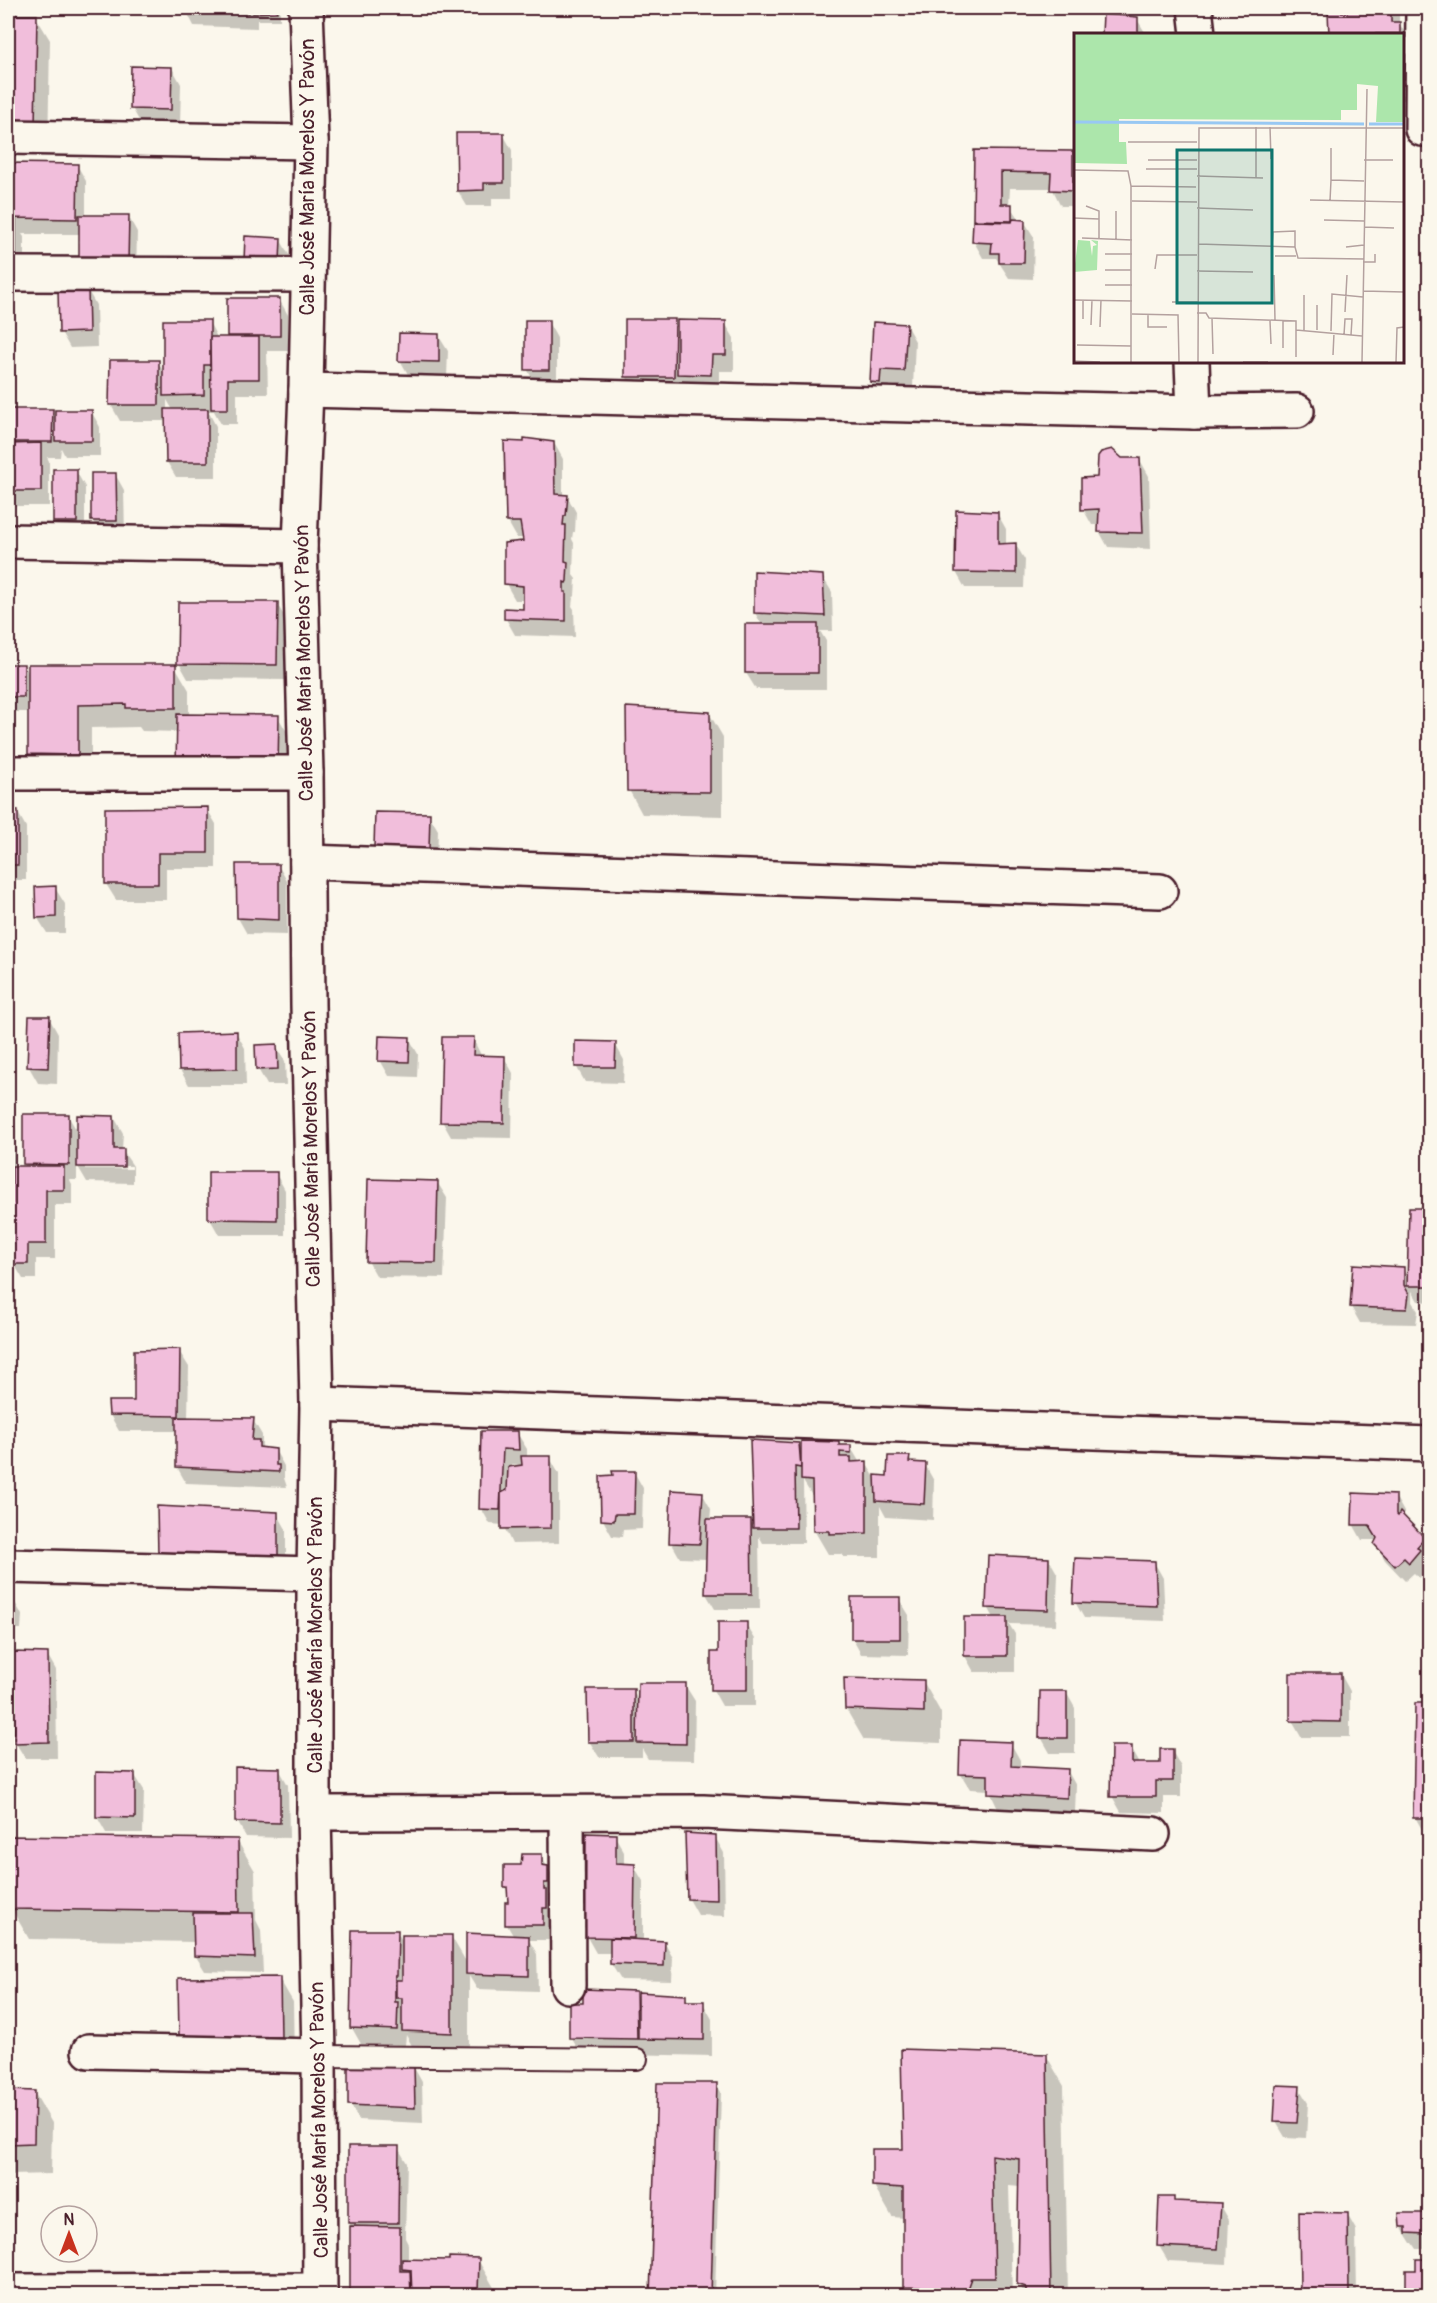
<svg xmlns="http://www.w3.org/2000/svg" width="1437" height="2303" font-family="Pangolin,sans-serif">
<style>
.shadow{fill:#0003;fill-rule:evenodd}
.building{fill:#f1bedb;stroke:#4a1f2b;stroke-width:1.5}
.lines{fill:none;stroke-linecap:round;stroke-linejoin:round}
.service-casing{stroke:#4a1f2b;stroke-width:24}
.minor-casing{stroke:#4a1f2b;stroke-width:38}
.service{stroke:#fbf7ec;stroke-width:20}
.minor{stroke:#fbf7ec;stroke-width:33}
.labels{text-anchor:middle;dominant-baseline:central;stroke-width:4.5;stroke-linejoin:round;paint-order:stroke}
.street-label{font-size:20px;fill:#4a1f2b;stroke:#fbf7ec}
.inset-river{fill:none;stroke:#98c8f3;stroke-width:3}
.inset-road{fill:none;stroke:#b4a19f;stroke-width:1.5}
.view{fill:#0f766e;fill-opacity:0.15;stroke:#0f766e;stroke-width:3}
.inset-edge{fill:none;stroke:#4a1f2b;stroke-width:3}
</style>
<rect width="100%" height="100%" fill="#fbf7ec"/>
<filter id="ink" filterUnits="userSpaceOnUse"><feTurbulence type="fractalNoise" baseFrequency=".0167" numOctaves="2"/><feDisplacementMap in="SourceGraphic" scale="12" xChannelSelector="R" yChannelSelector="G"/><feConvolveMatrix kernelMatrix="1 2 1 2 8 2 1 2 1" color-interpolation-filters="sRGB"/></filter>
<g filter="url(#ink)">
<g class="shadow">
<path d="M185,8H280V20H257V28L194,26Z"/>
<path d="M1330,8H1399V23L1409,40L1412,100H1402V34H1331Z"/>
<path d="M8,16L36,17L50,40L48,152L8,151Z"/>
<path d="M1104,16L1137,19L1146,34H1103Z"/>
<path d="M172,68L181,84L180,125L141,124L132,108Z"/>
<path d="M503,134L512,150V198H492V206H467L458,191Z"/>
<path d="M976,151L1073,152L1076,157V206H1061L1052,188H1010L1009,205L1020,221H1024L1034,237L1033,279L1009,278L996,258H983L974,242Z"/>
<path d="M8,165H77L86,181V216H128L137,232L136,278L81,234H22L24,237V278H8Z"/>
<path d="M247,238L280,239L289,255L288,277Z"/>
<path d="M87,289L96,305L97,347L70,348L61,332Z"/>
<path d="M228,299H279L288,315V351H267L268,394H237V424H221L214,411H208L216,426V477H176L167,462V421H120L111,405L158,362L164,373L209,322L218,339H228ZM167,400L173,410H167Z"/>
<path d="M674,320L679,329L725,323L734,338V371H720V390H687L683,381V393L635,392L626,376Z"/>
<path d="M548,322L557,338V385H536L527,369Z"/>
<path d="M906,325L915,341L913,387L889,385L888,398H881L871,382Z"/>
<path d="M8,332L14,343V411L52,410L56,418L91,411L100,427V456H65L61,448L60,457H47L49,461V506H15L8,493Z"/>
<path d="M438,335L448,351L447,377L409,376L400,360Z"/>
<path d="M554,443L563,459V496H567L576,512L575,532H573L572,539L574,543L573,575L576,579L575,596L573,598L572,606L574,609L575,637L515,635L506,619L524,610V600H515L506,584L524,543V538H517L508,522Z"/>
<path d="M1122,459L1140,460L1149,476L1151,549L1108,547L1099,531V525H1092L1083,509L1098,478Z"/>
<path d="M76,471L85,487V537H64L55,521Z"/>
<path d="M115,474L124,490L125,536H102L93,521Z"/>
<path d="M997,513L1006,529V545H1016L1025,560L1024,588H965L956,572Z"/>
<path d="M822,576L832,592L833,631H820L826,641V689H756L746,673L762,625L755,613Z"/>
<path d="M277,604L286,619L285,680L188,679L179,663Z"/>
<path d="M8,665H24L30,676L175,666L189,690V716L278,717L287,732L286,782L178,732L142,731L139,727L91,728V778H43L29,754V712H8Z"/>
<path d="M709,713L723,737V816L642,814L629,790Z"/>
<path d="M207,809L216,824V868H166V900H116L106,884Z"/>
<path d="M8,811H17L26,827V880H8Z"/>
<path d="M429,815L438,830L437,865L385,864Z"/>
<path d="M278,865L287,881V935L247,934L238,918Z"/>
<path d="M55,888L65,904V933H47L37,917Z"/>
<path d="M49,1018L58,1034L57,1084L38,1083L29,1067Z"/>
<path d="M236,1032L245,1048L246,1085H189L180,1070Z"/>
<path d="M409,1038L418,1054L417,1077L389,1076L380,1060Z"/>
<path d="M473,1039L482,1057H504L513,1073L512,1138L451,1137L442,1121Z"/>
<path d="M615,1044L624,1060L623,1083L585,1082L576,1066Z"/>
<path d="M276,1046L285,1061L286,1085H267L258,1069Z"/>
<path d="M8,1116L16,1130L15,1168H27L24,1164L68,1116L79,1134L114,1117L123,1133L122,1150L133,1166V1183L87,1182L77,1165V1180H70L72,1184V1205H55V1259H36V1279H23L14,1264V1178H8ZM85,1166H132V1169H85Z"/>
<path d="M276,1174L285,1190V1235H219L210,1219Z"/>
<path d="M437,1182L447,1198L444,1278L377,1277L368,1261Z"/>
<path d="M1430,1210V1302L1418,1301L1412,1291V1302L1418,1311L1416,1324L1360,1323L1351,1307L1354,1266L1403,1269L1409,1279Z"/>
<path d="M179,1351L189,1367L188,1418L253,1420L262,1435V1449L275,1450L284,1466V1478L287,1487L186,1483L177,1467V1431H119L110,1415L136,1402Z"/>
<path d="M483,1433H517L527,1449V1458H550L559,1474V1543L512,1544L503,1525L490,1524L481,1508ZM511,1464L521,1465L522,1467L511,1468Z"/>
<path d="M838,1443L840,1446H850L860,1463H866L874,1476L889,1477L909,1457L913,1464L925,1465L934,1481L933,1520L886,1517L880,1506V1557H844L842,1554H828L814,1530V1499L803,1481L804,1543H763L759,1536L760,1609H715L706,1594L707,1559L680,1558L671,1542L702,1493L711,1509L710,1520H750L754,1528L798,1444L803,1452Z"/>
<path d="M634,1472L643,1488L642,1529L623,1530L622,1537L612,1536L603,1520Z"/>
<path d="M1395,1496L1404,1512V1519L1424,1539L1430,1549V1559L1426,1563L1428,1567L1419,1578L1414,1573L1405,1581L1385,1560L1376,1544L1378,1540H1362L1353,1524Z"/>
<path d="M277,1513L286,1529V1572L168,1569Z"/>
<path d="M1049,1559L1058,1575L1056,1625L1009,1624L1015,1634V1672H974L965,1656L994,1618L988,1607Z"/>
<path d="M1154,1562L1163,1578L1165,1621L1084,1618L1075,1602Z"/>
<path d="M8,1599H13L22,1615L21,1629H8Z"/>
<path d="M899,1599L909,1615L908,1655L861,1654L852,1638Z"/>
<path d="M746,1624L755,1639V1706H722L713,1690V1653H719Z"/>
<path d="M47,1654L56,1670L57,1758H25L15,1742Z"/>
<path d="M1341,1675L1350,1691V1737H1301L1292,1721Z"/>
<path d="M923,1681L941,1713V1743L864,1740L846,1709Z"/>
<path d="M685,1685L695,1701L694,1760L648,1759L642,1749V1757H599L589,1741L633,1691L639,1702Z"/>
<path d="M1066,1692L1075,1708V1753H1050L1041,1737Z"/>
<path d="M1430,1704V1833H1424L1415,1817Z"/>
<path d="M1011,1744L1020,1760V1768L1067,1770L1076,1786L1075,1813L998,1809L989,1790L970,1789L960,1773Z"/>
<path d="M1131,1748L1140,1764H1162L1172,1751L1181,1767V1797H1164V1813L1121,1812L1112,1796Z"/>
<path d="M279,1769L288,1785L289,1838L246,1837L237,1821Z"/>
<path d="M134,1774L144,1790L143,1833H106L97,1817Z"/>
<path d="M615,1836L624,1852V1865L634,1866L643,1881V1941L664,1942L673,1958L672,1981L621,1980L611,1964L612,1953H596L587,1937Z"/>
<path d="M715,1837L724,1853L725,1916L698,1915L689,1899Z"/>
<path d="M237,1840L255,1871L256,1920L261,1930L263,1973L205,1971L195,1955V1942L29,1939L11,1908Z"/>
<path d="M541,1856L556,1883L551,1940H529L537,1954L538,1991L477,1989L469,1976V2064L421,2062L406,2035L405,2045L361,2044L352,2028L397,1932L403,1942L451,1936L468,1965L514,1937L507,1925L509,1904V1892L506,1886L523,1867Z"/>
<path d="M279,1978L293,2002L294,2060L180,2037Z"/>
<path d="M635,1992L639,2000L685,1996L689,2002L703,2003L712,2019V2056L580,2053L571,2037L584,2004Z"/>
<path d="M1046,2055L1064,2086L1068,2296H1026L1019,2284L1020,2187L1009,2186L1012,2296H909L904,2287L905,2218L892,2217L874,2186Z"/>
<path d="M413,2066L422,2082L423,2123L359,2120L350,2104Z"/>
<path d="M716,2084L721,2092L715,2296H652Z"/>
<path d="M1299,2088L1308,2103L1306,2138L1285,2137L1276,2122Z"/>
<path d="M8,2092H34L52,2123L51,2174L11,2175L8,2168Z"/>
<path d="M398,2148L407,2163L405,2238L408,2244V2261L478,2260L496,2291V2296H354L351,2291V2226L349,2222Z"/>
<path d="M1173,2199L1175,2202L1220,2204L1229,2220L1227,2264L1168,2261L1159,2246Z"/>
<path d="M8,2202L16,2217V2280L8,2283Z"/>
<path d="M1347,2214L1356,2230L1357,2296H1303L1301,2292Z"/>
<path d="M1430,2215V2296H1409L1417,2271L1428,2261L1427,2249H1417L1413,2243H1411L1401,2227Z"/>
</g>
<g class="building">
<path d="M184,8H220V11L183,10Z"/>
<path d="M221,8H249V13L221,12Z"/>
<path d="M252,8H276L277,12L253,13Z"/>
<path d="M1328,8H1391V11L1328,12Z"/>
<path d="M1328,12H1391V22H1400V34H1329Z"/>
<path d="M1103,14L1138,17V34H1102Z"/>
<path d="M8,15H37L35,128H8Z"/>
<path d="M1402,37H1407L1404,85H1402Z"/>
<path d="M131,66L172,67L171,110L130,109Z"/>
<path d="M456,133H504V183H484V190L457,191Z"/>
<path d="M974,150L1073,151V191L1050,190L1051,173L1001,172V204H1012V221L973,220Z"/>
<path d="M8,163L78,164L77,219L8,218Z"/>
<path d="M79,215H129L128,263H79Z"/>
<path d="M1013,219L1025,220L1024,263H999V253H991L992,243L972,242L973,221L1012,222Z"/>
<rect x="8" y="220" width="8" height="43"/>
<path d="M245,236L281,238L280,262L244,261Z"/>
<path d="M88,288L89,332L59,333L58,289Z"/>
<rect x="227" y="298" width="53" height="38"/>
<path d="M625,319H675L674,377H625Z"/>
<path d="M163,320H210V365H204V395L163,396Z"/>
<rect x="525" y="320" width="24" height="50"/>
<path d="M677,320L726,321V355H712L711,375L677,374Z"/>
<path d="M873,322L907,324L904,371L881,370L880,383L870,382Z"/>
<path d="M399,333L439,334V362L398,361Z"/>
<path d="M210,337H259V379H228V409H211Z"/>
<path d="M110,360H159V405H109Z"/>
<path d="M8,409H53L52,442H8Z"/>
<path d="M165,409H208V462H166Z"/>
<rect x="55" y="410" width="37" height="31"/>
<path d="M524,438L554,442L555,494L568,495L566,516H564L563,525H566L565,561L568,562L567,581L566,583L564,582V592H566V621L504,619V608L523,609V586L504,584V543L523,541L520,522H506L504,441L524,442Z"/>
<path d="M41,443V491H8V444Z"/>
<path d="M1112,449L1122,458H1140L1143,533L1098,532L1099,509L1081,510V478L1097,477L1098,456L1101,452Z"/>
<rect x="53" y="469" width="24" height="53"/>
<path d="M91,473H116L117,521H91Z"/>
<path d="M956,510L998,512V544L1016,543V573L955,572Z"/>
<path d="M754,571L823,575L825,616L754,613Z"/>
<path d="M178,602H278L277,665L177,664Z"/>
<rect x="745" y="624" width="73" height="49"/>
<rect x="8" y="664" width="16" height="33"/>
<path d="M28,664H176V708H126V704L78,705V755L28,754Z"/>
<path d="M626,707L710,712V792L627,791Z"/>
<path d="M177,714L279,715L278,767L176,766Z"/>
<path d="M208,807V853H158V884H105V808Z"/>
<rect x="8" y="810" width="10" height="55"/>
<path d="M375,812L430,813L429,850L374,848Z"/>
<path d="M236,864H279V920L237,918Z"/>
<path d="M56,886V917L36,918L35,887Z"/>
<path d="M29,1016H50L48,1068L27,1067Z"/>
<path d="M237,1031V1069L179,1070L178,1033Z"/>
<path d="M379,1036L410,1037L409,1062L378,1061Z"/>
<path d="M442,1037H474L473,1055L505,1056L504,1123L440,1122Z"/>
<path d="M575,1041L616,1042L615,1067H575Z"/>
<path d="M277,1044L278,1069L256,1070L255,1045Z"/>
<path d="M23,1114H69V1165L23,1164Z"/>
<path d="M77,1115L114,1116V1149H124V1167H77Z"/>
<path d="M12,1166H64V1190H46V1244H28V1264H12Z"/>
<path d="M208,1172H277V1220L208,1219Z"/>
<path d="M368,1179L438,1181L436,1263L366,1262Z"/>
<path d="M1409,1208H1430V1286H1407Z"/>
<path d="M1353,1264L1404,1267V1285L1409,1294L1407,1309L1350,1307Z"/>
<path d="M180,1349L179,1416L109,1415L108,1401H134V1350Z"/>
<path d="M176,1417L254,1418L252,1440H259V1447L276,1449V1465H279V1472L176,1467Z"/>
<path d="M481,1431H518L519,1450L503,1449L500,1510L479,1509Z"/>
<path d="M750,1440L799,1443L801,1468L795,1467L796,1528H753Z"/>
<path d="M801,1441L839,1442V1445H851V1453L840,1452V1457H851V1462L867,1461V1533L829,1534V1531H813L812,1481L801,1480Z"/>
<path d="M521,1456H551V1528L501,1529V1493L507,1490L508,1467L522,1465Z"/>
<path d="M888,1456H910L909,1462L926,1463L924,1504L876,1501L875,1475L887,1476Z"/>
<path d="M612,1471H635L634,1514H615L614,1521L601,1520L600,1476L613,1475Z"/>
<path d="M671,1490L703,1492L700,1544L669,1543Z"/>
<path d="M1353,1493L1396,1495V1514L1398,1516L1400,1512L1425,1538L1417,1547L1420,1550L1409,1563L1404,1558L1395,1566L1374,1544L1377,1538L1369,1525H1352Z"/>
<path d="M157,1506L278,1512V1557L158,1554Z"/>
<path d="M707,1519H751L752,1594H705Z"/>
<path d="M988,1555L1049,1558L1048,1610L986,1608Z"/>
<path d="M1075,1558L1155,1561L1157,1606L1073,1603Z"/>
<path d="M8,1597H14L13,1614H8Z"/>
<rect x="851" y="1597" width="49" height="42"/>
<rect x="964" y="1617" width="43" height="39"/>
<path d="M1427,1618H1430V1679H1426Z"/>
<path d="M718,1622H747V1690H711V1652H718Z"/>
<path d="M13,1652L48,1653L49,1742L14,1743Z"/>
<path d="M1290,1673H1341V1722L1290,1721Z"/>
<path d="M844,1678L924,1680V1712L845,1709Z"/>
<path d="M638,1683H686V1744L637,1743Z"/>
<path d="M587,1689H634V1742H588Z"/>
<path d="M1040,1691H1067V1738H1039Z"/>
<path d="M1415,1703H1430V1818H1413Z"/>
<path d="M960,1740L1012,1742L1011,1766L1068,1769L1067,1798L988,1794V1775L959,1774Z"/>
<path d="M1111,1746H1132V1763H1160V1749H1173V1781H1156V1797H1110Z"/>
<path d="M235,1767L280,1768V1823L235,1822Z"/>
<path d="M96,1772L135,1773V1818L96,1817Z"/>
<path d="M586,1833L616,1834V1863L635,1864L634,1938L585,1937Z"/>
<path d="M685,1833L716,1835L717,1900L687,1899Z"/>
<path d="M8,1836L238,1839L239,1912L9,1909Z"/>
<path d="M522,1854H542V1865L548,1866V1883H544V1890H547V1908H543V1925H505V1902H508L507,1887H504V1865H521Z"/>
<path d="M193,1913H253L255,1958L194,1956Z"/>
<path d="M352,1930H398L397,1976H395V2002H398L397,2030L350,2028Z"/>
<path d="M466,1933L529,1936V1976L466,1974Z"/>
<path d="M402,1935H452V2033L402,2031V1998H396V1980H402Z"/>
<path d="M610,1938L665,1941L664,1966L610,1964Z"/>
<path d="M280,1977L281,2037H179L178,1978Z"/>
<path d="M583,1989L636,1991L637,2039L569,2038V2003H583Z"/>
<path d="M638,1992L686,1995V2001H704V2040L638,2039Z"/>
<path d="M901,2049L1047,2054L1051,2296H1026V2287L1017,2284L1019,2159L992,2155L995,2278H971L967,2289L903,2287V2188L872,2186V2149H903Z"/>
<path d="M348,2065H414L415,2108L348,2105Z"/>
<path d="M657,2083H717L711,2296H650Z"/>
<path d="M1276,2085L1300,2086L1297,2123L1274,2122Z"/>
<path d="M8,2090L35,2091L34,2143L8,2144Z"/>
<path d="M348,2146H399L398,2223H348Z"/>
<path d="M1159,2197H1174V2201L1221,2203L1218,2249L1157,2246Z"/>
<path d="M1299,2212L1348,2213L1349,2292H1300Z"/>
<path d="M1399,2213H1430V2259H1426V2234L1406,2233V2227H1400Z"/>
<path d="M350,2226L400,2227V2271H410L411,2296H396L395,2292H350Z"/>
<path d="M449,2257L479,2258L478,2294L508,2296H412L411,2270L402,2269V2259L449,2260Z"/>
<path d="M1416,2259H1430V2296L1406,2294V2270H1416Z"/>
<path d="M1227,2293L1263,2294V2296H1227Z"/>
</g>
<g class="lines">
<g class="service-casing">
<path id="service" d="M319,2056L637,2059"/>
</g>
<g class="minor-casing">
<g id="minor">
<path d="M306,8L311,142L306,390L300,546L306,773L308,1005L317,1404L314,1574V1813L319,2056L320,2296"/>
<path d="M1195,8L1198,34"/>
<path d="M1422,129L1423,8"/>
<path d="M8,137L311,142"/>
<path d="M8,274L307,275"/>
<path d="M1192,362L1194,412"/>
<path d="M306,390L1194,412L1297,411"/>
<path d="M8,541L300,546"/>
<path d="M8,773H306"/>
<path d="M307,862L1160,891"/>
<path d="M317,1404L1430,1444"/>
<path d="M8,1566L314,1574"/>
<path d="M314,1813L703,1812L1153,1834"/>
<path d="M567,1813L568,1986"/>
<path d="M89,2051L319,2056"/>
<path d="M8,2291L320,2290"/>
</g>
</g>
<use href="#service" class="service"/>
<use href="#minor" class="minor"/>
</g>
</g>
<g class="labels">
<g class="street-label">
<text transform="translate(307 177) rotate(-90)">Calle José María Morelos Y Pavón</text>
<text transform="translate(304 663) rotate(-91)">Calle José María Morelos Y Pavón</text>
<text transform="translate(311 1149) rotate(-91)">Calle José María Morelos Y Pavón</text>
<text transform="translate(315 1635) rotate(-90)">Calle José María Morelos Y Pavón</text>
<text transform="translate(319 2120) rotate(-91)">Calle José María Morelos Y Pavón</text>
</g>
</g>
<g transform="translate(1074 33)">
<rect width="330" height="330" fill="#fbf7ec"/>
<path d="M0,1H330V89H302L304,53L283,51V77H267V87L45,86V109H52L53,131L0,130ZM4,207L16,208L18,223L19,213L23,212L17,207L24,208L23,237L0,239Z" fill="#ace6ab"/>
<path class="inset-river" d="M0,89L290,91M295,91H330"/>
<path class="inset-road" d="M182,94V145M196,94L197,126M54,109H123M257,115V147L290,148M74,127H123M290,127H319M72,136H123M0,137L54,138L57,153M123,143L189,145M236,167L330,169M58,168L123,169M256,168L257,147M12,173L25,178V206M123,175L179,177M42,178V206M0,185L25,186M250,187L290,188M290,194L320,195M8,205L58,207M124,211L221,214L224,225L290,226M198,213L199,199L221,198V214M272,214L290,212M31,221H58M201,223H222M289,229H301V221M81,236L83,222H123M31,237H57M123,238L179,239M200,242L201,287M31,252H58M289,258L330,259M230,262V297M0,267L58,268M98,269H124M271,279L273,242M123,280H132L135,285L222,288V324M58,281L104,282L105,329M74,281V294H93M138,285L139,321M9,286V267M209,287V315M196,288L197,311M17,292L18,267M26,294L27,267M222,297L288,303M243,297V272M257,298L258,261L289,264M270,302L271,286H278L277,302M3,312L57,313M259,322L260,300M0,328L26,329M57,329V153L122,154M124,329L125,95H330M169,329H194M288,329L293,56M322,329L323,295L330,294"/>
<path class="view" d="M103,117H198V270H103Z"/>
<rect width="330" height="330" class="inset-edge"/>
</g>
<rect width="1437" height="2303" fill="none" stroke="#fbf7ec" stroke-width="30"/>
<rect x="15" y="15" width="1407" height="2273" fill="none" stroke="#4a1f2b" stroke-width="2" filter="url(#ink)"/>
<g transform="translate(69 2234)"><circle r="28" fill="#fbf7ec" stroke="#b4a19f" stroke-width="1.5"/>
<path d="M0-4.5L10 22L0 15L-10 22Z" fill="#c8321e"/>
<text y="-9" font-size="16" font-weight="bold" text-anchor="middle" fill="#4a1f2b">N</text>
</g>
</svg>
